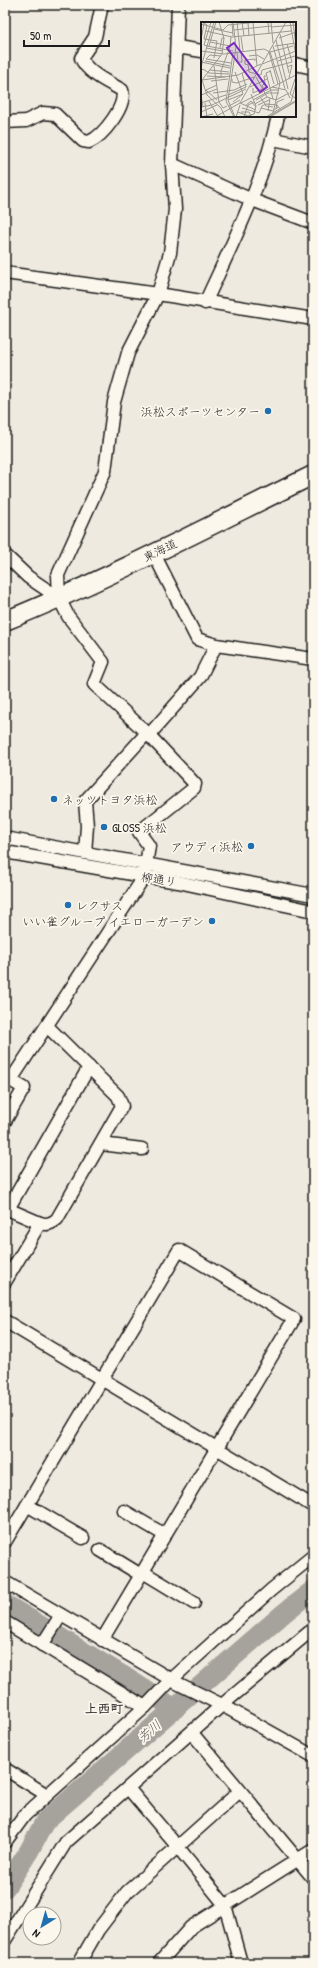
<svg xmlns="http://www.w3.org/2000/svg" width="318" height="1968" font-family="'Patrick Hand','Klee One',sans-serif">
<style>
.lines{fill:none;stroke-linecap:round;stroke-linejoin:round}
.river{stroke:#a6a39d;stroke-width:20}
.minor-casing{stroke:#1c1c1c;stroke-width:15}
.highway-casing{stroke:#1c1c1c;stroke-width:21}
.minor{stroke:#fbf7ec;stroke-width:12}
.highway{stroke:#fbf7ec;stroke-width:18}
.poi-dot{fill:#1f6fb2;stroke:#fbf7ec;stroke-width:1.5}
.labels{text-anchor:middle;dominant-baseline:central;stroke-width:3.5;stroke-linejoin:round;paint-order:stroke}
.poi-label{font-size:12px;fill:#1c1c1c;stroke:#fbf7ec;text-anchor:end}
.street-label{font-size:12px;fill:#1c1c1c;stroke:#fbf7ec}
.neighbourhood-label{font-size:13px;font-weight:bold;fill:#1c1c1c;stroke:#fbf7ec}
.water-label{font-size:13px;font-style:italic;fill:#5a5956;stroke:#fbf7ec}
.inset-river{fill:none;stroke:#a6a39d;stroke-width:2}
.inset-road{fill:none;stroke:#9a9891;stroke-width:1}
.view{fill:#7b2cbf;fill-opacity:0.15;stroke:#7b2cbf;stroke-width:2}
.inset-edge{fill:none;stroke:#1c1c1c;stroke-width:2}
</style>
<rect width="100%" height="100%" fill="#eeeadf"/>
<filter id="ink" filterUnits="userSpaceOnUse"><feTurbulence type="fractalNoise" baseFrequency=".025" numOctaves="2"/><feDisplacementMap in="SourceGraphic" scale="8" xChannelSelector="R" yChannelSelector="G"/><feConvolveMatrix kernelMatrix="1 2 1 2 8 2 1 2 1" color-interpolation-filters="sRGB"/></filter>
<g filter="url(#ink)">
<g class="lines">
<g class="river">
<path d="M5,1604L122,1675L175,1709"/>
<path d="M5,1888L29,1851L45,1821L284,1613L313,1590"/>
</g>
<g class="minor-casing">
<g id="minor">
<path d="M177,47L202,51"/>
<path d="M295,64L313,68"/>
<path d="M5,122L26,121L43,113L55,114L83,141L89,142C103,136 127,106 122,90C109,83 87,73 81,58L95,37L102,5"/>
<path d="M273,139L313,147"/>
<path d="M172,164L252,200L313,223"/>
<path d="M5,273L158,294L313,319"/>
<path d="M205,303C233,242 264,181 278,116"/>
<path d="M154,554L197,639L216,645L313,659"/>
<path d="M5,555L28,577L59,598"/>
<path d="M149,735L200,677L216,645"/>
<path d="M5,838L313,895"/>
<path d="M5,852L178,882L313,911"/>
<path d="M85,853L87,826L85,801L147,733"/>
<path d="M5,1077L24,1088L5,1121"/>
<path d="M11,1080L144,877L149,846L139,832L194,788L195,784L147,733L94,684L103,662L68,616L59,598L58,575L105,471L114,402L128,353L158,294L170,253L175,209L172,164L178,5"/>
<path d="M101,1144L142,1149"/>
<path d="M5,1208L40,1223C47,1225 51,1224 57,1219L122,1106L118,1096L47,1026"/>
<path d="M8,1209L89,1067"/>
<path d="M5,1282L40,1223"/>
<path d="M5,1321L313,1506"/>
<path d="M27,1505L83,1538"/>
<path d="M124,1511L165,1535"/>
<path d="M5,1542L179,1250L294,1319L102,1640"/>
<path d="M100,1550L141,1575"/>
<path d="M143,1572L194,1603"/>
<path d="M5,1582L177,1683L222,1705L313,1756"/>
<path d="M5,1622L145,1707"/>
<path d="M42,1645L61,1615"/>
<path d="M192,1733L313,1878"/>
<path d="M5,1769L47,1795"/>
<path d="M128,1788L177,1846L225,1905L241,1963"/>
<path d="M5,1842L25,1815L145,1707L172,1679L271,1590L313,1556"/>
<path d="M5,1940L66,1842L222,1705L313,1629"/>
<path d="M79,1963L98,1930L127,1892L240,1791"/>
<path d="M159,1963L191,1927L313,1850"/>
</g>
</g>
<g class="highway-casing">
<path id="highway" d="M5,621C110,578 211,525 313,475"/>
</g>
<use href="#minor" class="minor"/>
<use href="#highway" class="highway"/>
</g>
</g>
<g class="poi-dot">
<circle cx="268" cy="411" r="4"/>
<circle cx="54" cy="799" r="4"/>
<circle cx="104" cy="827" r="4"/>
<circle cx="251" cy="846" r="4"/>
<circle cx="68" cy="905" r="4"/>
<circle cx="212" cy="921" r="4"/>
</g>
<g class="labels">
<g class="poi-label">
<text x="260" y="411">浜松スポーツセンター</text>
<text x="62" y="799" text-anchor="start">ネッツトヨタ浜松</text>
<text x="112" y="827" text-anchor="start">GLOSS 浜松</text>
<text x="243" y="846">アウディ浜松</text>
<text x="76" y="905" text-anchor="start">レクサス</text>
<text x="204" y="921">いい雀グループ イエローガーデン</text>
</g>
<g class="street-label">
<text transform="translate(160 550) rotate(-26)">東海道</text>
<text transform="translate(159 879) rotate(9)">柳通り</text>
</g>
<g class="neighbourhood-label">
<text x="104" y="1708">上西町</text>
</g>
<g class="water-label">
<text transform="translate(149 1731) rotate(-41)">芳川</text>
</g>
</g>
<g transform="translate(201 22)">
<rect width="95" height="95" fill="#eeeadf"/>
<path class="inset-river" d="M68,95L95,79"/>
<path class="inset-road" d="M0,0V2L22,8L27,3L57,0M31,0L32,14M32,0L35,25L27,78L34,95M36,0L39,29M41,0L43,14M52,0L56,44M67,0L68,12M70,0L72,21M89,0L95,34M92,0L95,24M47,1L48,14M6,3L3,17L16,19L13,36M70,5L95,3M13,7L32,11M33,8L70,4M5,9L31,15L71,11M71,11L90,9M79,12L88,51M40,15L42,29M78,16L95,10M0,18L3,1L6,3M75,18L87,67M9,20L29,24M6,24L32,29M6,24L3,23L10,0M8,24L15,0M72,24L84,67M74,24L95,21M5,26L22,29M19,26L21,16H23M0,29L23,32L63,27L69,30L79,61L72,91M36,30L37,40H41L40,29M68,30L77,62M69,30L92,24M32,31L25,79L33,95M48,34L56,33L63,37M5,37L30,41M5,37L9,33L20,34M4,39L29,44M77,39L94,34M0,40L29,46M47,41L48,50L60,53L61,48L91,40L86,22M61,42L85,0M47,43L44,42V38L54,37V39M13,44L18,80L22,86L26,84M0,45L13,0M86,45L91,43L88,56M9,48L28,50M69,48L73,62M0,49L2,47L8,51L28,52M70,49L65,51L72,77M6,54L24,55M20,55V49L29,25L30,15M55,55L66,75L75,78L88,71M31,57V60L36,61L53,55M94,57L89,72L94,76M1,58L21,32L23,16L18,0M1,58L37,53L60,42M1,58L6,73L20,86L24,95M10,59L27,57M49,65L66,57M71,65L85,68L89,76M52,66V71L61,67M5,68L16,78M5,68L16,63M64,68L61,64L64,61L63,54H65M12,71L33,68L46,62M0,73L16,67M0,73L2,85M27,73L45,65L41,51M60,76L65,84L72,85M27,78L42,72M52,78L70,68H78M55,78L67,71H78M8,79L16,93M32,80L42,72L34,50M0,81L25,73M4,81L6,95M39,81L55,88M40,81L95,53M54,82L66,75M57,83L68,78M28,84L39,78M44,84L50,79L55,85M0,85L11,83L45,67M41,86L58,91L61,84L65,82L76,83L79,87M60,86L72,89L77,85M75,87L76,80L83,77M67,89L69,76M0,90L16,83M37,90L47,94L53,92L55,84L50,72M40,90H48L50,94M0,95L12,92M14,95L39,81L61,42L95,29M35,95L39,83M43,95L47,83L53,80M65,95L90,80L95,61"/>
<path class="view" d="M33,21L66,65L59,70L26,26Z"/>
<rect width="95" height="95" class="inset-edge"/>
</g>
<rect width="318" height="1968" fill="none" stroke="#fbf7ec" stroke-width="20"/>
<rect x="10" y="10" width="298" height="1948" fill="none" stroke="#1c1c1c" stroke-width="1.5" filter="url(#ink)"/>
<g transform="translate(42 1926) rotate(217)"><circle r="19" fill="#fbf7ec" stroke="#a29f99"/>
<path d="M0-3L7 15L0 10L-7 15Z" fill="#1f6fb2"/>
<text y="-6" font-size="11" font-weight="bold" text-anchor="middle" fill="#1c1c1c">N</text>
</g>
<path d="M24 40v6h85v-6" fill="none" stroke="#1c1c1c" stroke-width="2"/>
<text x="30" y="40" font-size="12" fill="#1c1c1c" stroke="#fbf7ec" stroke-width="3" paint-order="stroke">50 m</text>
</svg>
